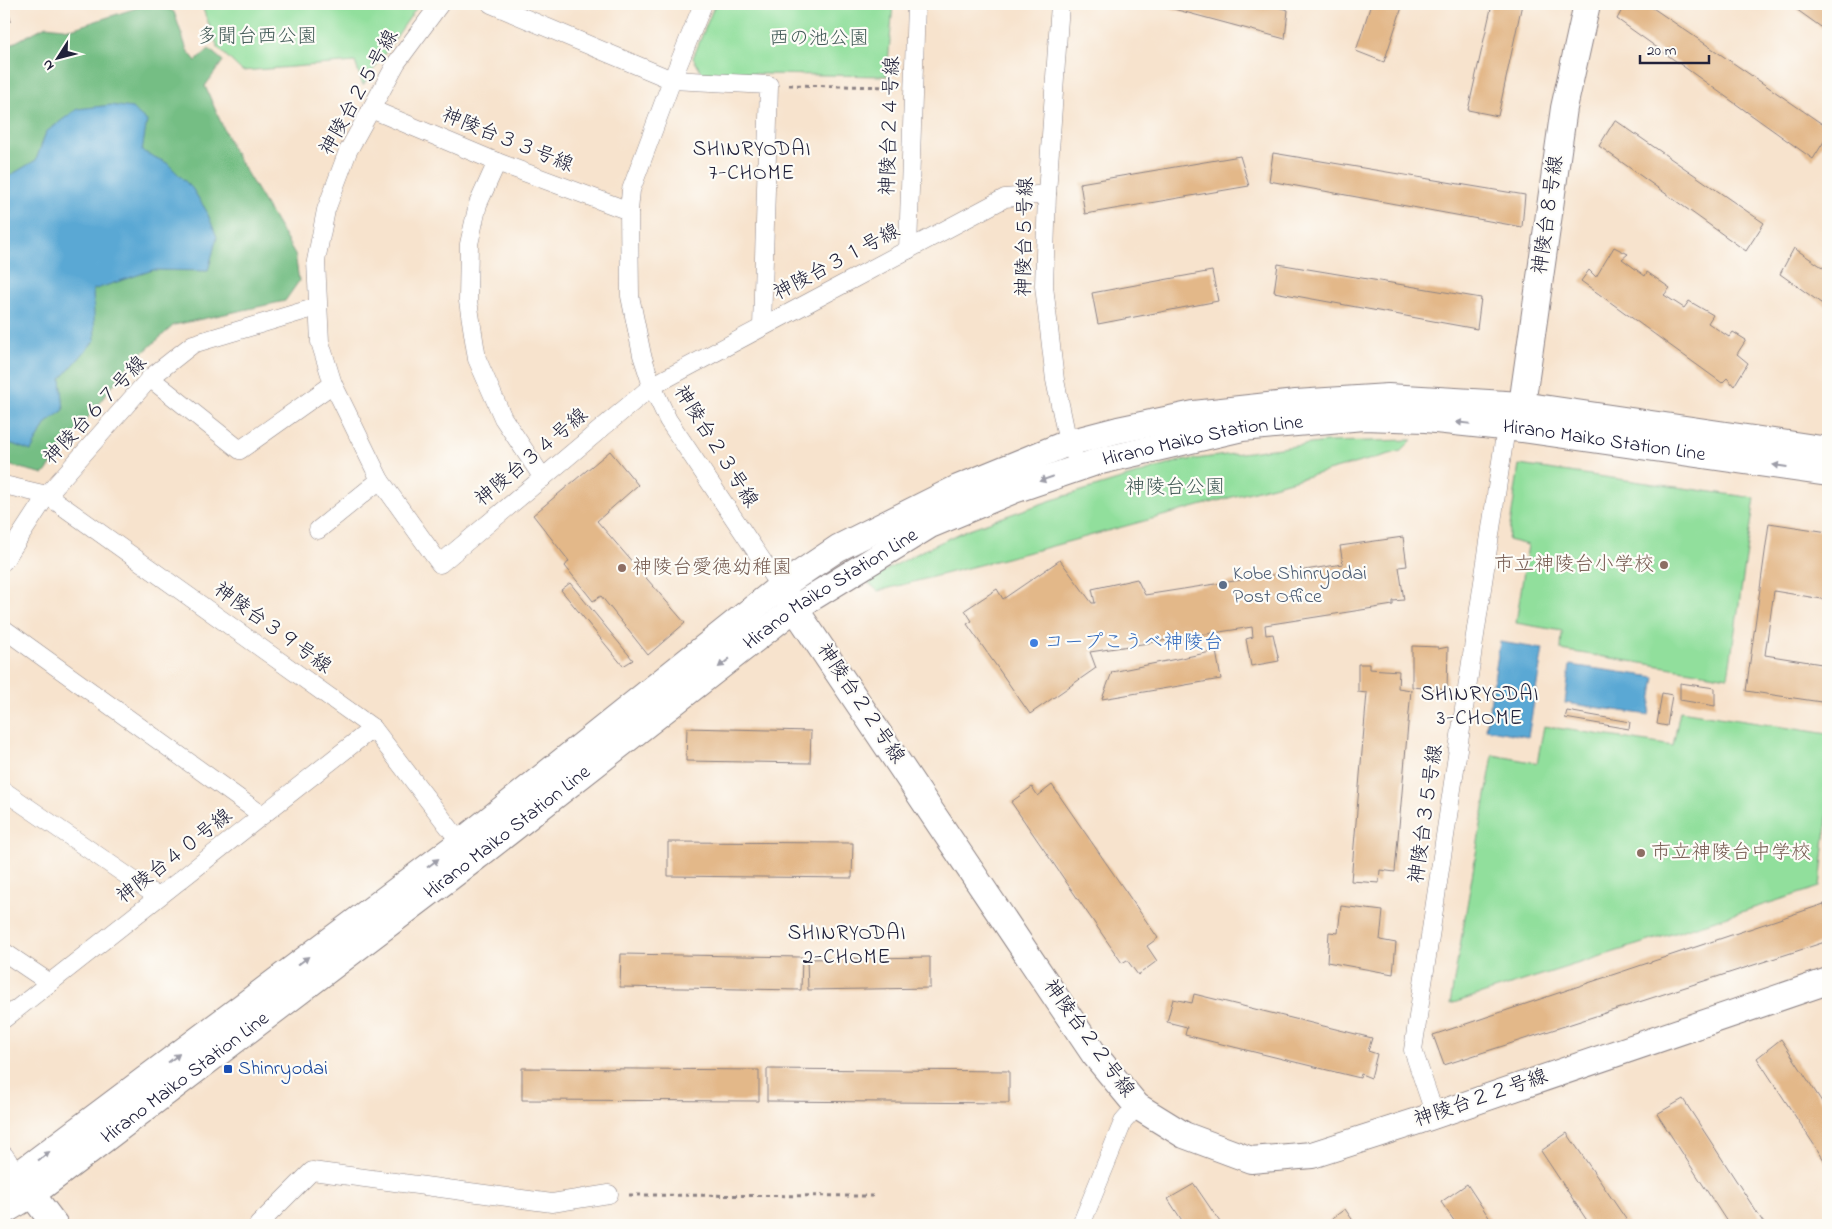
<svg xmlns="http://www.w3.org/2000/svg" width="1832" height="1229" font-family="'Indie Flower','Klee One',sans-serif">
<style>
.green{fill:#91df9c;stroke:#5a806c}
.forest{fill:#74be84;stroke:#4b7060}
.water{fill:#5aa8d4;stroke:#3e6588}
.building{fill:#e3b889}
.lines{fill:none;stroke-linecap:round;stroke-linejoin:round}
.street-casing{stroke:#8c8284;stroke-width:19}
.secondary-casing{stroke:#8c8284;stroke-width:28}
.path{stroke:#8c8284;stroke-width:3;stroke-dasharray:4 4;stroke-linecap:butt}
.street{stroke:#fff;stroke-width:18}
.secondary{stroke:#fff;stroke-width:26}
.oneway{fill:#9c9ca7}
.education-dot{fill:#8d6e63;stroke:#fdfcf7;stroke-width:2}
.service-dot{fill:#5c6f8a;stroke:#fdfcf7;stroke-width:2}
.shop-dot{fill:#3f7fe0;stroke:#fdfcf7;stroke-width:2}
.transit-dot{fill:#1a4fb4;stroke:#fdfcf7;stroke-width:2}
.labels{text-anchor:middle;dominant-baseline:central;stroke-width:4.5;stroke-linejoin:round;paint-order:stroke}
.park-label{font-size:20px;fill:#435b58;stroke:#fdfcf7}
.street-label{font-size:20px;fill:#22223b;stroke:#fdfcf7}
.education-label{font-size:20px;fill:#785e54;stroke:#fdfcf7;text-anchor:start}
.service-label{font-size:20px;fill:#4e5e75;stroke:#fdfcf7;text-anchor:start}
.shop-label{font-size:20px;fill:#366cbe;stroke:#fdfcf7;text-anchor:start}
.transit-label{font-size:20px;fill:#164399;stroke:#fdfcf7;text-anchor:start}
.neighbourhood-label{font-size:21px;letter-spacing:1px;fill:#22223b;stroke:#fdfcf7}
</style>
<rect width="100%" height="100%" fill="#fdfcf7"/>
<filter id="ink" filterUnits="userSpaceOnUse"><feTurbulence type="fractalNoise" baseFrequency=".02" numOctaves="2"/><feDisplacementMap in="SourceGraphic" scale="10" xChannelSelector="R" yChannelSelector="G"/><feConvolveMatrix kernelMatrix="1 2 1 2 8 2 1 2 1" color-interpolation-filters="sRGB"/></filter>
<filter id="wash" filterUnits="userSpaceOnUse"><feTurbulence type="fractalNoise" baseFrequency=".0096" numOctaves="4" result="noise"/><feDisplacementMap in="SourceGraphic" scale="20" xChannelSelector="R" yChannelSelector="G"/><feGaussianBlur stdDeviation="1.12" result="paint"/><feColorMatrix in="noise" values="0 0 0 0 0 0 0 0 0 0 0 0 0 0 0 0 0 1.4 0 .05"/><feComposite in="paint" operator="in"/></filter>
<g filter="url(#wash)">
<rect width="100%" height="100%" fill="#f7e3cd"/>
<g class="green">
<path d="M201,4H419L363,85L355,62L242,71L218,48Z"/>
<path d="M715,4H893L887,76L702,73L693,58Z"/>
<path d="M1412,440L1401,451L1045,548L878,591L866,581L920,552L969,529L1052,500L1180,461L1326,442Z"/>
<path d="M1519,465L1755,498L1728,677L1561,650L1562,631L1516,623L1528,545L1508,540Z"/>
<path d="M1680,711L1828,734V808L1820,887L1450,1004L1493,755L1537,763L1544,726L1673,746Z"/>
</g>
<path class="forest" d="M149,4H160L174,12L187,50L196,61L209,49L223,61L205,86L233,150L295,254L299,281L285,301L174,325L127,367L44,474L4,464V54L8,46L46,26L71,29Z"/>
<g class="water">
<path d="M111,105L132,108L147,121L142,151L167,163L192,188L206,210L217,237L208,271L153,270L93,290L95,340L61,379L64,410L46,423L31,451L4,441V179L36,160L46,132L77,109Z"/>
<path d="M1500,642L1543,649L1528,737L1486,729Z"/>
<path d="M1570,665L1655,677L1649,715L1565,703Z"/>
</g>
<g id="blocks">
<g class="building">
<path d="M4,4H6L11,21L4,22Z"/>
<path d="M1155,4H1266L1288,10L1285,39Z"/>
<path d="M1371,4H1403L1384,62L1356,51Z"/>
<path d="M1492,4H1522L1498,116L1468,110Z"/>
<path d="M1625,4H1647L1828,128V135L1813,159L1617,19Z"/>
<path d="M1789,4H1828V32Z"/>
<path d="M1615,120L1764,223L1746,251L1599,146Z"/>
<path d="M1273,153L1525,195L1522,227L1269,181Z"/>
<path d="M1240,156L1249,186L1085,214L1080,183Z"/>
<path d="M1614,247L1628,254L1622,259L1645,276L1647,272L1670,288L1664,295L1684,308L1689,301L1713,315L1708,323L1729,337L1733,332L1746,340L1737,354L1748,363L1734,386L1727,378L1722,383L1581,281L1589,270L1596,277Z"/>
<path d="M1794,248L1828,271V308L1780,274Z"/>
<path d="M1278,264L1481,298L1477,329L1274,292Z"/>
<path d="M1212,271L1218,301L1098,324L1092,293Z"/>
<path d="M610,451L638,485L597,521L685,623L648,655L601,596L593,601L565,566L569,561L533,515Z"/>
<path d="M1769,523L1828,532V600L1774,591L1765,655L1828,665V703L1746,691Z"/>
<path d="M1403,537L1407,566L1399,567L1404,600L1393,601V605L1265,625L1266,635L1273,634L1279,661L1251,666L1246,639L1253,637L1252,627L1090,652L1096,668L1030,714L967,624L972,621L965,610L997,589L1003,599L1060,560L1092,603H1095L1092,589L1137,579L1145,595L1343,564L1340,546Z"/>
<path d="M570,583L633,660L623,666L561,590Z"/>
<path d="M1412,646L1438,647V649L1448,647L1447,690L1436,687V689L1412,687Z"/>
<path d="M1216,651L1221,679L1102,699L1112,672Z"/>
<path d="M1358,664H1369V669L1399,671L1398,688L1411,690L1395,872L1380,870L1379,883L1351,881L1367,693L1358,692Z"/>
<path d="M1680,683L1715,688V706L1680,700Z"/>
<path d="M1662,693L1672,695L1667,726L1657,724Z"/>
<path d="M1567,711L1630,722L1629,729L1565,718Z"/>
<path d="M687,728L811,731L810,763L686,761Z"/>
<path d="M1052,785L1158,938L1147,946L1157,961L1138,975L1127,960L1122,963L1011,802L1032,787L1038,796Z"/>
<path d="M668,842L853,843L852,878L668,876Z"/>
<path d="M1824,904L1828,917V941L1444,1065L1433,1035Z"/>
<path d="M1341,906L1383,911L1380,940L1396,943L1393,974L1327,962L1329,932L1338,933Z"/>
<path d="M621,954L802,957L801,990L620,987Z"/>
<path d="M930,957V988L808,990L807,959Z"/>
<path d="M1194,994L1372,1038L1368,1051L1377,1054L1371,1078L1361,1074L1360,1078L1185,1035L1187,1027L1167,1022L1173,999L1192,1003Z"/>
<path d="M1781,1039L1828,1111V1166L1757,1058Z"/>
<path d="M522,1068L759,1070V1101L522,1100Z"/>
<path d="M767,1069L1009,1071V1103L767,1101Z"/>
<path d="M1683,1099L1765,1225H1729L1657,1114Z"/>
<path d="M1567,1133L1630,1225H1590L1541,1151Z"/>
<path d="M1194,1184L1222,1225H1185L1168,1199Z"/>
<path d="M1467,1184L1494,1225H1457L1441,1202Z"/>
<path d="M1345,1209L1356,1225H1323Z"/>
</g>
</g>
</g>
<g filter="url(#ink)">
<use href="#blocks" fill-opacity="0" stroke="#8c8284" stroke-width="1"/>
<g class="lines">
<g class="street-casing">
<g id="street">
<path d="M440,4L397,62L348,151L326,210L316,261L320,342L333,384L380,480L440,564L652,386L1005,198L1047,194"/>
<path d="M491,4L672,80L769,85L762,327"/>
<path d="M703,4L672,80L631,190L629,211L630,296L642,355L652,386L668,420L780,587"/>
<path d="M1060,4L1047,194L1044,286L1055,380L1068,443L1073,452"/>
<path d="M371,109L497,162L629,211"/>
<path d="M497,162L478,204L469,244L468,301L477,359L503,418L543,478"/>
<path d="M908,250L916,4"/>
<path d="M150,378L240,450L333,384"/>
<path d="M4,485L47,495L373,728L467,851"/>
<path d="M318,530L380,480"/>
<path d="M4,561L47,495L150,378L193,344L317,307"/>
<path d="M4,629L262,815"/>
<path d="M4,791L158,897"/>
<path d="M4,952L50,983"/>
<path d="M4,1019L373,728"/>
<path d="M1435,1115L1413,1050L1506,428"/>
<path d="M4,1155L18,1175"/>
<path d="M258,1225L312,1171L552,1203L609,1194"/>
<path d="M1081,1225L1123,1122L1137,1106"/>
</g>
</g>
<g class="secondary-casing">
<g id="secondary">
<path d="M1522,423V405L1564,108L1587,4"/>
<path d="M785,594L1094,1054L1137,1106L1184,1135L1251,1160L1312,1155L1418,1121L1828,981"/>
<path d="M21,1180L55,1225"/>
<path d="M4,1184L18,1175L460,843L780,587L838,548L958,488L1068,443L1118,430L1194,414L1296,403L1388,397L1522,405L1828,450"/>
<path id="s1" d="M4,1211L31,1195L474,859L795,608L930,525L1014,490L1096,462L1242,428L1363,417L1426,419L1522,429L1828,473"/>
</g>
</g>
<g class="path">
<path d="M789,85L893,87"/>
<path d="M629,1195L874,1196"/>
</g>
<use href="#street" class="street"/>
<use href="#secondary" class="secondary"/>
</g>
<defs><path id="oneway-solid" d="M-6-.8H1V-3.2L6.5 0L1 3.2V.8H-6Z" transform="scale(1.25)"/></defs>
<g class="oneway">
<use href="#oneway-solid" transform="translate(1463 423) rotate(-174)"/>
<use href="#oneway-solid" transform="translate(1780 466) rotate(-172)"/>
<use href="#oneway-solid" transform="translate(1046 479) rotate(161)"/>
<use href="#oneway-solid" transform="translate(724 663) rotate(142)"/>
<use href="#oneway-solid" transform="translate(433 863) rotate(-37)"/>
<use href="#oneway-solid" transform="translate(303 961) rotate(-37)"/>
<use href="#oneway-solid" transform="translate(174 1058) rotate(-37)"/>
<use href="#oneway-solid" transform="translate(44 1156) rotate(-37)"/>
</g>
</g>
<g class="education-dot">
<circle cx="1664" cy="565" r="5"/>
<circle cx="622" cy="568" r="5"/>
<circle cx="1641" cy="853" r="5"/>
</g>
<circle class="service-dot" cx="1223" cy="585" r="5"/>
<circle class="shop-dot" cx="1034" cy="643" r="5"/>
<rect class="transit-dot" x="223" y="1064" width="10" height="10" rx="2.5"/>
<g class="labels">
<g class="park-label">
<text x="257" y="37">多聞台西公園</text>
<text x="819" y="39">西の池公園</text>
<text x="1175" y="488">神陵台公園</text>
</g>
<g class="street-label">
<text transform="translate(360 93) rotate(-61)">神陵台２５号線</text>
<text transform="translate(891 126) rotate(-88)">神陵台２４号線</text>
<text transform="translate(507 141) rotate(22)">神陵台３３号線</text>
<text transform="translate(1549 215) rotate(-82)">神陵台８号線</text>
<text transform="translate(1026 237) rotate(-89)">神陵台５号線</text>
<text transform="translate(837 263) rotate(-28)">神陵台３１号線</text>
<text transform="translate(96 411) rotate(-47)">神陵台６７号線</text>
<text stroke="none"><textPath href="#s1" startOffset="1440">Hirano Maiko Station Line</textPath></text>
<text stroke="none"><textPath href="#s1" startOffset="1845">Hirano Maiko Station Line</textPath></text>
<text transform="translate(715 447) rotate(58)">神陵台２３号線</text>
<text transform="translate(532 458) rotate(-40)">神陵台３４号線</text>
<text stroke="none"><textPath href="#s1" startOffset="1035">Hirano Maiko Station Line</textPath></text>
<text transform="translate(272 629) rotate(36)">神陵台３９号線</text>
<text transform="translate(860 704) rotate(56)">神陵台２２号線</text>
<text transform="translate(1427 814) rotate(-82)">神陵台３５号線</text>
<text stroke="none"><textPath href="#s1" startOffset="630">Hirano Maiko Station Line</textPath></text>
<text transform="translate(175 857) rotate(-38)">神陵台４０号線</text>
<text transform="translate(1088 1039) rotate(54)">神陵台２２号線</text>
<text stroke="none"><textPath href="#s1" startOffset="225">Hirano Maiko Station Line</textPath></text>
<text transform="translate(1481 1099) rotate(-19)">神陵台２２号線</text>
</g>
<g class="education-label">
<text x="1654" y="565" text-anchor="end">市立神陵台小学校</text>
<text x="632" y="568">神陵台愛徳幼稚園</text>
<text x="1651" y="853">市立神陵台中学校</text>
</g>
<g class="service-label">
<text x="1233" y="574">Kobe Shinryodai<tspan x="1233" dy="23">Post Office</tspan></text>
</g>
<g class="shop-label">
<text x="1044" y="643">コープこうべ神陵台</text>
</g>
<g class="transit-label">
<text x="238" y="1069">Shinryodai</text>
</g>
<g class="neighbourhood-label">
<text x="752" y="150">SHINRYODAI<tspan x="752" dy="24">7-CHOME</tspan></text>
<text x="1480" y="695">SHINRYODAI<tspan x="1480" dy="24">3-CHOME</tspan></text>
<text x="847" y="934">SHINRYODAI<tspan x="847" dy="24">2-CHOME</tspan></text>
</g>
</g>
<rect width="1832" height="1229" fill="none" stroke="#fdfcf7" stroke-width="20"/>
<g transform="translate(58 58) rotate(234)" stroke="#fdfcf7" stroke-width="4" paint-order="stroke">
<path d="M0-4L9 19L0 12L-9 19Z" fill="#22223b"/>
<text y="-8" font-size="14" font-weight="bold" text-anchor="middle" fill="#22223b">N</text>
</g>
<path d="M1640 55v8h69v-8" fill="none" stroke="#22223b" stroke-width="2.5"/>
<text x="1647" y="55" font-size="15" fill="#22223b" stroke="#fdfcf7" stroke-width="4" paint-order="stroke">20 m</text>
</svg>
